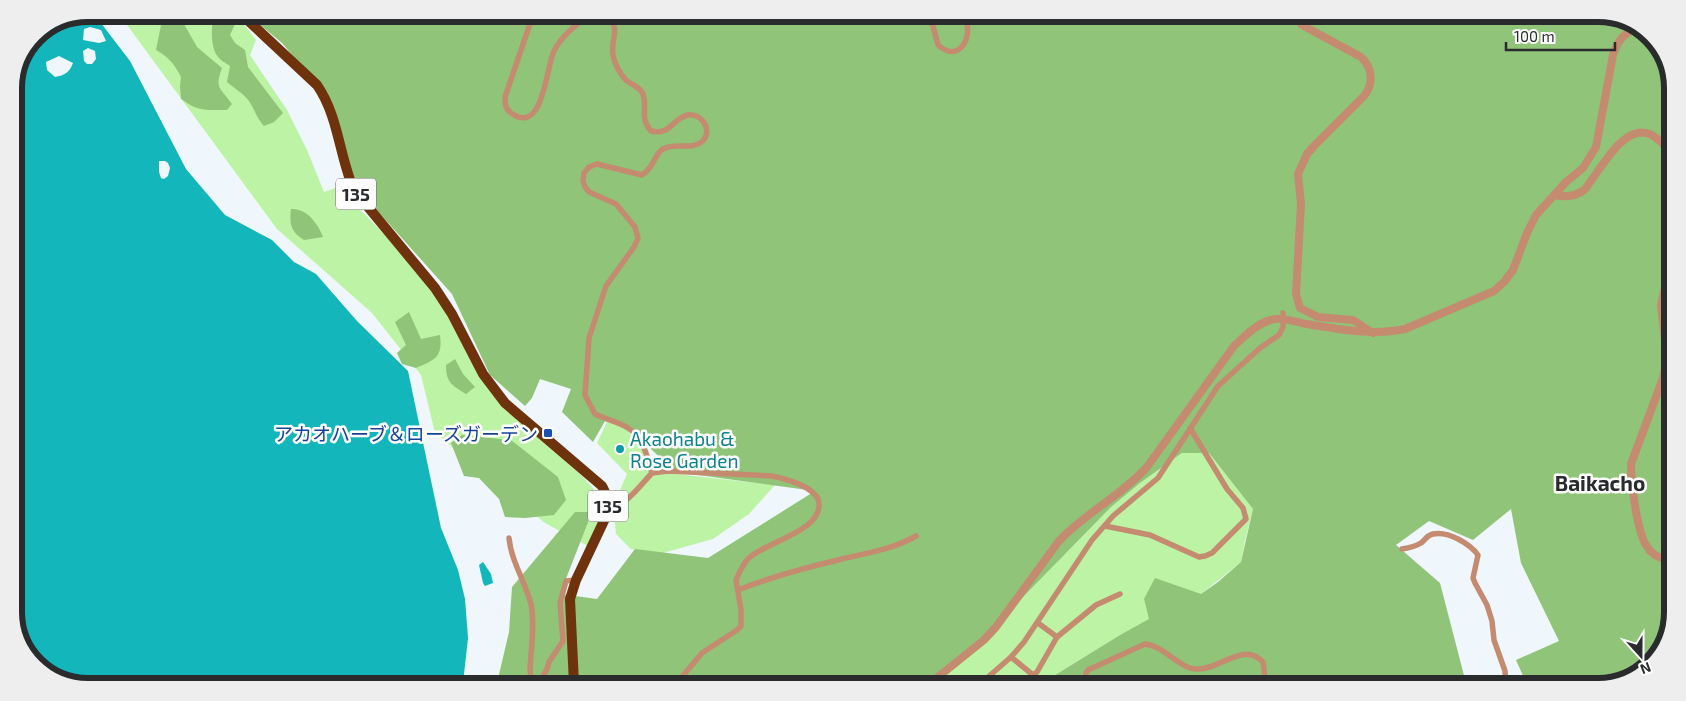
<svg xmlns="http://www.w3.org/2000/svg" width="1686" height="701" font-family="'Exo 2','Noto Sans JP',sans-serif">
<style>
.green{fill:#bdf3a5}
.forest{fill:#90c478}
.water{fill:#13b6ba;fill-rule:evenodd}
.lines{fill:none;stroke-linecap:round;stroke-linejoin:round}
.minor{stroke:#c48b70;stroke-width:5.5}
.tertiary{stroke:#c48b70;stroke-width:8}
.trunk{stroke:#6e320c;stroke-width:10}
.transit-dot{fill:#1a4fb4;stroke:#fff;stroke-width:2}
.culture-dot{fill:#0f9aa8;stroke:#fff;stroke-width:2}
.labels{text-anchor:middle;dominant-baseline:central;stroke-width:5;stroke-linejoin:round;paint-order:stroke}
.shield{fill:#fff;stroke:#696b6c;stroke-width:1}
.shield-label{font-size:18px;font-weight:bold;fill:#292b2d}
.transit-label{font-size:19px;fill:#164399;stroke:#fff;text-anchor:end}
.culture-label{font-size:19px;fill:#0d838f;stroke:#fff;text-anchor:start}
.quarter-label{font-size:21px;font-weight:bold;fill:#292b2d;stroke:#fff}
.rim{fill:none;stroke:#292b2d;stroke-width:6}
</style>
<rect width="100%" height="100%" fill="#eff6fc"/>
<g class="green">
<path d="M119,14H236L256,40L250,55L287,110L307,150L324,192L341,186L347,196L424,275L505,403L582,476L614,511L617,497L627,474L597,443L607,422L625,427L658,472L775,485L749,514L713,539L659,554L631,549L616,534L614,513L588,546L545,523L435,433L421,375L372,313L277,229Z"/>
<path d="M1182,453H1209L1253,509L1245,541L1241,562L1201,594L1144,599L1150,619L1120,635L1039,685H937L1111,507L1140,483Z"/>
</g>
<g class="forest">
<path d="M217,14H227L235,24L230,35L235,43L245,50L248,67L283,113L274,122L264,126C256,117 255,110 249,101C243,93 235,89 227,82L230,66C224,62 218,59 215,52C211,43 210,21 217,14Z"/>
<path d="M247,14L1626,19L1657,43L1672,84L1667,641L1639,675L1598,687H1528L1516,660L1559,641L1521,563L1511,509L1473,540L1429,521L1396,545L1440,583L1467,687L1039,685L1120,635L1149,619L1144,599L1155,578L1201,594L1218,582L1241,562L1253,509L1209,453H1182L1140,483L1111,507L937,685L497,683L509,632L512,587L575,512H592L560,594L597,599L635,549L708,558L815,491L676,472L628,428L605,421L593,442L562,412L571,389L540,379L532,398L525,406L490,375L452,294L348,178L328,97L282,43Z"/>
<path d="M162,20L184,24L197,47L222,68C214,89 221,88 232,104L227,110C206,110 199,112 181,99L180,86L181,77C175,65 169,57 156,50Z"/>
<path d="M291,209C307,208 318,224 323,237L304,240C291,232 289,224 291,209Z"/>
<path d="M409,312L421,339L440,335C443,358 434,360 416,368L402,364L397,353L406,345L395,322Z"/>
<path d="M455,359L463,374L475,387L466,394C452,385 446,383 446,365Z"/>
<path d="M462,435L511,440L558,477L566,500L554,515L525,518L505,517L499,499L479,478L464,476L451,443Z"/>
</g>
<g class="water">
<path d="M88,14H94L130,61L186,169L225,215L272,240L294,262L316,274L357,321L408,371L441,528L458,570L465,599L468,638L463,683L60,682L29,658L14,618V84L36,35ZM90,27L101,30L106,41L99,43L83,40L84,29ZM88,48L95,51L96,59L92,64H87L84,61L83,51ZM59,56L73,63C69,73 65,75 55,77L47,70L46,62ZM159,161H165L168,163L170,168L168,176L164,179L161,178L159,172Z"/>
<path d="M483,562L491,574L493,583L485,586L483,583L479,565Z"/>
</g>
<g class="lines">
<g class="minor">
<path d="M533,15L505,97C505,103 505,109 511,113C545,137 546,62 555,49C563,35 578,22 591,16"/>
<path d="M605,16C623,27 610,38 613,55C614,62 620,74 625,79C630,85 640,86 643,94C648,108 639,118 651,131C670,136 673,118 688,115C704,113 714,134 700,143C690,150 675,142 663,149C654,154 655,167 642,175L597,164L589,167L584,173L583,181L585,187L589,192L616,204L635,227L638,238L634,247L606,286L589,338L585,395L595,414C605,419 619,422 628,428C644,438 647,457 652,473"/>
<path d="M928,17L933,26L938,45C959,64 974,37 965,17"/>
<path d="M609,510C628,503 638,488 652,473L668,471L772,476C786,479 817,487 819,503C822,532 763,542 747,560C743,565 739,573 736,580L741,610V626L737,630L702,653L676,684"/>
<path d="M1105,526L1150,535L1199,557L1205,556L1212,553L1246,519L1243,508L1227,489L1190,428"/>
<path d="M509,538C511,561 525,581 531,604C535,624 531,649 530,670L531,679L533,683L540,682L547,669L549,662L563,641L560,603L566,581L576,580"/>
<path d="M1402,549C1408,548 1416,546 1421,543C1426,539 1427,535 1433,534C1449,531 1470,544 1478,555L1473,578L1475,583L1487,605L1492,621L1494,640L1505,671L1506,687"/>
<path d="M738,590C771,577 804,568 838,560C865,553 892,550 916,536"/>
<path d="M1038,623L1057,637"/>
<path d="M1011,657L1033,675L1037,672L1057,637L1096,605L1120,594"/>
<path d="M979,685L1011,657L1024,642L1092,540L1113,516L1158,478L1218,386L1260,348L1279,335L1283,327V313"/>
<path d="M1084,685L1086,673L1088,670L1145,644C1165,646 1179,669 1197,669C1221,670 1242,641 1263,662L1266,686"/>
<path d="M1214,686L1229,680L1259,686L1266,685"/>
</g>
<g class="tertiary">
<path d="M1296,18L1302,25L1361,57C1373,68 1374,85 1363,97L1314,146L1307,154L1298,174L1301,204L1296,294L1300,308L1318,317L1353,320L1373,333"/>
<path d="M1555,195C1564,197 1575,197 1584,190C1587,188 1590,181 1593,178C1614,148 1640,106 1671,155"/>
<path d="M1667,560C1660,558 1652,555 1648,548C1637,535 1631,482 1631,464L1663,378L1667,358L1661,305L1670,265"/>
<path d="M928,685L984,640L996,627L1059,541C1085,513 1121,496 1147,467L1234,346C1246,335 1259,321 1276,319C1285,318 1297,322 1306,324C1339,329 1371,336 1405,329L1494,291L1504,282L1513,270L1527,233L1536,215L1566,182L1583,168L1596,147L1613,55C1618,41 1623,33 1638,28"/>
</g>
<path class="trunk" d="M241,14L317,85C339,117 339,156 354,190L435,288L452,314L483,374L505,403L602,486L608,498L609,510L576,580L570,599L574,684"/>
</g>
<rect class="transit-dot" x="543" y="428" width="10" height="10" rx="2.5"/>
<circle class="culture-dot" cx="620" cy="449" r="5"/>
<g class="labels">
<g class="shield">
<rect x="336" y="178.5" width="40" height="31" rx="4"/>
<rect x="588" y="490.5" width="40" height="31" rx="4"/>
</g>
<g class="shield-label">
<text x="356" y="194">135</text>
<text x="608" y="506">135</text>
</g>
<g class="transit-label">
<text x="538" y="433">アカオハーブ＆ローズガーデン</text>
</g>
<g class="culture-label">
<text x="630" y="438">Akaohabu &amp;<tspan x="630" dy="22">Rose Garden</tspan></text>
</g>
<g class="quarter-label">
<text x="1600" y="482">Baikacho</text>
</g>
</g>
<path d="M0 0H1686V701H0ZM88 22H1598A66 66 0 0 1 1664 88V612A66 66 0 0 1 1598 678H88A66 66 0 0 1 22 612V88A66 66 0 0 1 88 22Z" fill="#eee" fill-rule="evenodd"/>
<path class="rim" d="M88 22H1598A66 66 0 0 1 1664 88V612A66 66 0 0 1 1598 678H88A66 66 0 0 1 22 612V88A66 66 0 0 1 88 22Z"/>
<g transform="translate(1641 656) rotate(159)" stroke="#ffffff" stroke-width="4" paint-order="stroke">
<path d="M0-4L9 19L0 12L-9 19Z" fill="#292b2d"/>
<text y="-8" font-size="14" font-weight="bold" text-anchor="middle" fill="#292b2d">N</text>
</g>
<path d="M1506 42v8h109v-8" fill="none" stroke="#292b2d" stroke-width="2.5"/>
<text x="1514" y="42" font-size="15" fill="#292b2d" stroke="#ffffff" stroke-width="4" paint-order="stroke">100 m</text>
</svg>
